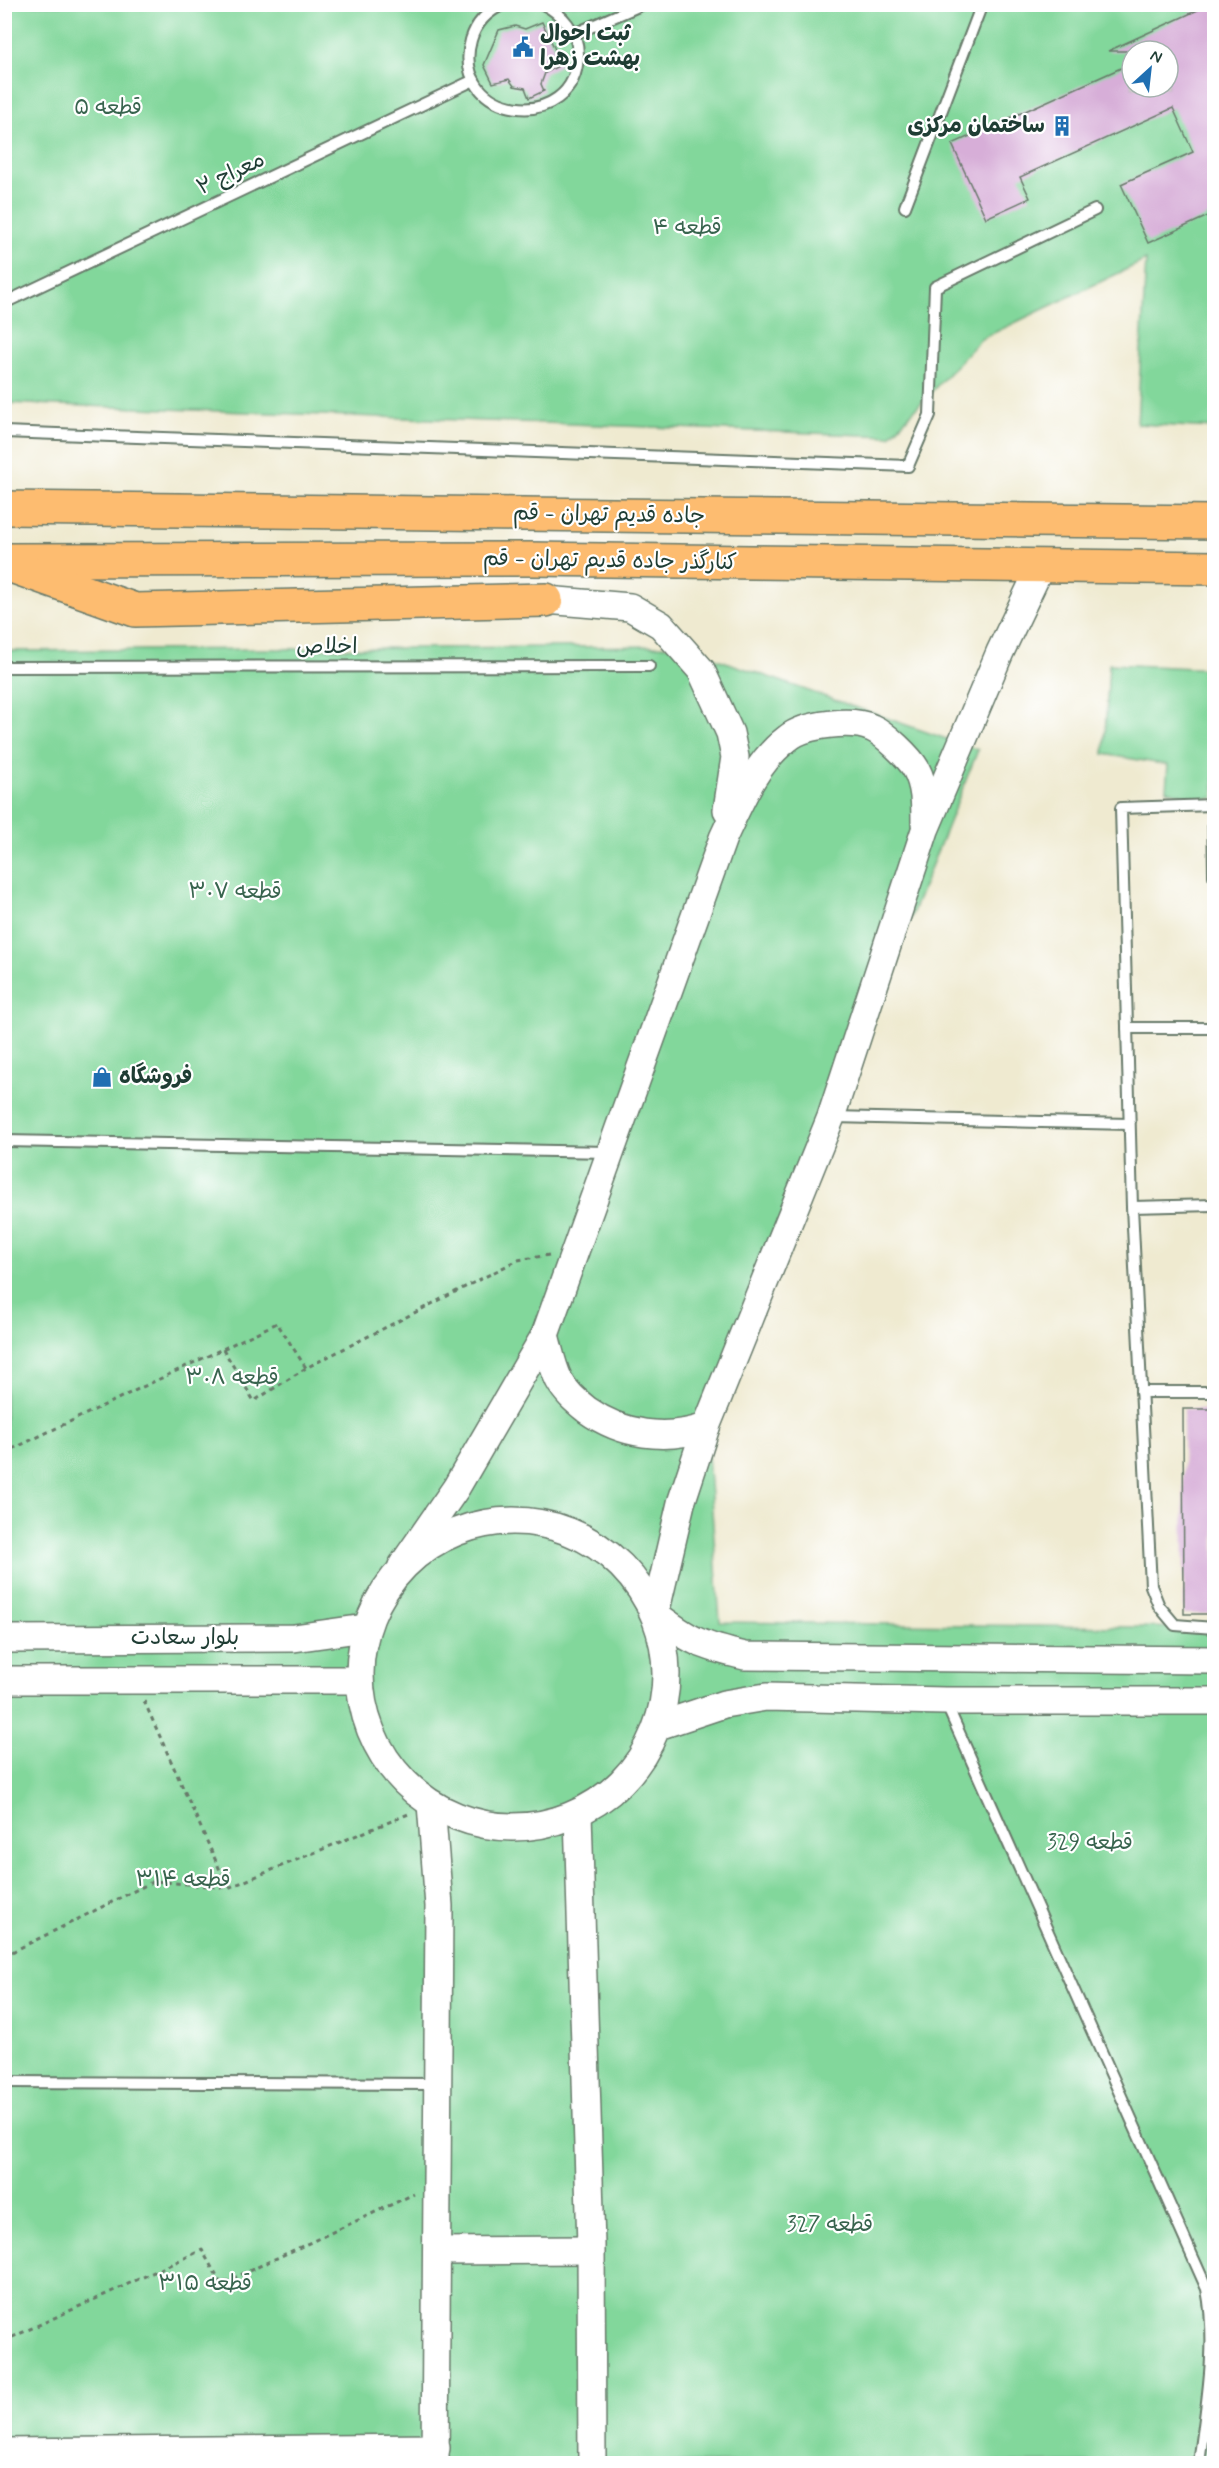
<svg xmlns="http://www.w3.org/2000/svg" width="1219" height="2468" font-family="Mynerve,'Playpen Sans Arabic',sans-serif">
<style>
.green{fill:#82d79b;stroke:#508a68;stroke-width:1.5;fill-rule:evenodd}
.building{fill:#d7aed8}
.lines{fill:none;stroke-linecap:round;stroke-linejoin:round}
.service-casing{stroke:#687a6b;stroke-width:14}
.tertiary-casing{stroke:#687a6b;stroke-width:30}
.trunk-casing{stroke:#687a6b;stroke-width:36}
.path{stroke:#687a6b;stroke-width:3;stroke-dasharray:4.5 4.5;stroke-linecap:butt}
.service{stroke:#fff;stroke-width:10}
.tertiary{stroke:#fff;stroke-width:27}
.trunk{stroke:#fdbc70;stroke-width:33}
.labels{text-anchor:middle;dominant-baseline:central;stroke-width:4.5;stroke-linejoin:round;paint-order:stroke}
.poi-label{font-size:22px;font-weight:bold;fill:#1f3d34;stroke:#fff;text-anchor:start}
.park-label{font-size:22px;fill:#38644e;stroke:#fff}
.street-label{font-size:22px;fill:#1f3d34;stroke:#fff}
</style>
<rect width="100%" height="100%" fill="#fff"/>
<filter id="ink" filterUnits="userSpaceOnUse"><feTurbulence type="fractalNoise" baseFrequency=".0167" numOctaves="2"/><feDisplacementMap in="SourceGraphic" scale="12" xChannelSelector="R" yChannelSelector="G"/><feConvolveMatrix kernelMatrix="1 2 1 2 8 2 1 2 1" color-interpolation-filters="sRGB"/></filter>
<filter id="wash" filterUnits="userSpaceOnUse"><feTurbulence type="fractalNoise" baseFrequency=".008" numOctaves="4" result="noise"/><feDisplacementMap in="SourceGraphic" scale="24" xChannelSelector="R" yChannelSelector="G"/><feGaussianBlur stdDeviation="1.35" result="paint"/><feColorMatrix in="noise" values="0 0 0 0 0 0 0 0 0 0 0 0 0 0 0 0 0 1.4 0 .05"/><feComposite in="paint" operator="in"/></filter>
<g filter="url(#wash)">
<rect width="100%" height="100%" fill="#efead0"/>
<g class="green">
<path d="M5,5H1214V428L1137,424L1146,260L981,339L890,436L5,403ZM1132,51H1168V87H1132Z"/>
<path d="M680,646L978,750L706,1427L720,1622L1214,1628V2463H5V651Z"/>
<path d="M1109,664L1214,669V798L1199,799L1166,790L1168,765L1104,754Z"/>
</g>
<g id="blocks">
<g class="building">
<path d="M1211,4H1215V213L1148,243L1121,184L1193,152L1173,108L1020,177L1030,198L986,218L952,144L1132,63V87H1168V51H1108Z"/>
<path d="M542,22L562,64L545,73L541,84L544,91L529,98L525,88L514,86L509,79L493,83L484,65L499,30L515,26L525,29Z"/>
<path d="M1183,1409H1215V1614H1184Z"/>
</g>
</g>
</g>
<g filter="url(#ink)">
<use href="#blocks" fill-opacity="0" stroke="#687a6b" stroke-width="1.5"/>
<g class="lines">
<g class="service-casing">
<g id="service">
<path d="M504,4C488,11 476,23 471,40C449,119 577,137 578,54C578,31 562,14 543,4"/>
<path d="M574,34L643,4"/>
<path d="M905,207L982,4"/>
<path d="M4,303L474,80"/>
<path d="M4,432L908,466L930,415L935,287L1095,210"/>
<path d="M4,667L649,666"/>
<path d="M1213,805L1214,876"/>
<path d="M1214,805L1121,808L1132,1207L1151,1586L1159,1606L1175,1625L1214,1628"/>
<path d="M1127,1028H1214"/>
<path d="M833,1117L1129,1124"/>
<path d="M4,1141L610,1152"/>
<path d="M1132,1207L1214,1205"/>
<path d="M1141,1392H1214"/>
<path d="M945,1701L1207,2289C1218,2347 1206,2406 1199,2464"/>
<path d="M4,2082L436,2084"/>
</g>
</g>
<g class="tertiary-casing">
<g id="tertiary">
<path d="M1041,566L1000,652L925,830L831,1117L706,1427L681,1503L655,1614C690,1641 702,1646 745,1656L1214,1660"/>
<path d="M546,600L630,607L661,625L701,670L730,733L735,757L727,810"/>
<path d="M545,1335C549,1349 552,1366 559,1380C566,1393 576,1401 587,1410C622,1435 665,1441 706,1427"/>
<circle cx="513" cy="1674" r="153"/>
<path d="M402,1566L456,1488L545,1335L723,838C740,802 755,763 788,738C805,724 852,719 872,728C884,733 910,758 916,769C925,786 925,804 925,823"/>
<path d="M4,1639L294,1638L365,1628"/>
<path d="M4,1680H359"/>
<path d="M658,1726L724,1704L766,1697L945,1701H1214"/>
<path d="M431,1804L439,1906L435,2464"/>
<path d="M578,1814L591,2245L592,2464"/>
<path d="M437,2251L590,2250"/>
<path d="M4,2452L436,2448"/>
</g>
</g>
<g class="trunk-casing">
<g id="trunk">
<path d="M4,508L1214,522"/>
<path d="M4,560L531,559L1214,568"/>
<path d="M17,568L135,610L546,600"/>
</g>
</g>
<g class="path">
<path d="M223,1349L254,1401L306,1368L518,1260L549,1255"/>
<path d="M4,1453L277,1323L306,1368"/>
<path d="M144,1701L228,1888"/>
<path d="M4,1956L154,1881L228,1888L411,1813"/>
<path d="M4,2341L202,2250L221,2284L414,2194"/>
</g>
<use href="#service" class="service"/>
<use href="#tertiary" class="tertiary"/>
<use href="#trunk" class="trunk"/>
</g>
</g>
<defs>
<g id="civic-bare" transform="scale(1.62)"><path d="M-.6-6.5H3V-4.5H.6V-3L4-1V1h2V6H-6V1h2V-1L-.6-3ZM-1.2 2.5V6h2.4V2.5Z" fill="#1f6fb2" stroke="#fff" stroke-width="2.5" paint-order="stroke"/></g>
<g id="building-bare" transform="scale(1.62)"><path d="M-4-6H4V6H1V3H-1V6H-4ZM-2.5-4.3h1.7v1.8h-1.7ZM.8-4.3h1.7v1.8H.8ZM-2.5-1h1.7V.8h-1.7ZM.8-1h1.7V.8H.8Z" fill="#1f6fb2" stroke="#fff" stroke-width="2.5" paint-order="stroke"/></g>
<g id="shop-bare" transform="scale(1.62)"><path d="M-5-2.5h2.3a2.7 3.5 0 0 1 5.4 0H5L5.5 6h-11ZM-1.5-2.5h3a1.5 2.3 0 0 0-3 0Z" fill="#1f6fb2" stroke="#fff" stroke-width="2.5" paint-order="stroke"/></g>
</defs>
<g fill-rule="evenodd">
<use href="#civic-bare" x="523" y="47"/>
<use href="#building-bare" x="1062" y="126"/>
<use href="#shop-bare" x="102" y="1077"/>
</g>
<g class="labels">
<g class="poi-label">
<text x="540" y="34">ثبت احوال<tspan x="540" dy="25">بهشت زهرا</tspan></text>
<text x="1045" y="126" text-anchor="end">ساختمان مرکزی</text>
<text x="119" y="1077">فروشگاه</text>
</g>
<g class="park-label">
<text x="108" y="108">قطعه ۵</text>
<text x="687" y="228">قطعه ۴</text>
<text x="235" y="892">قطعه ۳۰۷</text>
<text x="232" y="1378">قطعه ۳۰۸</text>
<text x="1090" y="1843">قطعه 329</text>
<text x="183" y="1880">قطعه ۳۱۴</text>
<text x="830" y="2225">قطعه 327</text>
<text x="205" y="2284">قطعه ۳۱۵</text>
</g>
<g class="street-label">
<text transform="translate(231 174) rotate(-25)">معراج ۲</text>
<text transform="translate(609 515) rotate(1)">جاده قدیم تهران - قم</text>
<text transform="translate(610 561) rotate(1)">کنارگذر جاده قدیم تهران - قم</text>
<text x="327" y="647">اخلاص</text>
<text x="185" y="1638">بلوار سعادت</text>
</g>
</g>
<rect width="1219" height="2468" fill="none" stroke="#fff" stroke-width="24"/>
<g transform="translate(1150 69) rotate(27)"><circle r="28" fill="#ffffff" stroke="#a5b1ae" stroke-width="1.5"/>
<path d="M0-4.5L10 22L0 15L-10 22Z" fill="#1f6fb2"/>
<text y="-9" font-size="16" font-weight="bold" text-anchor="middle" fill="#1f3d34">N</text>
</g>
</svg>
